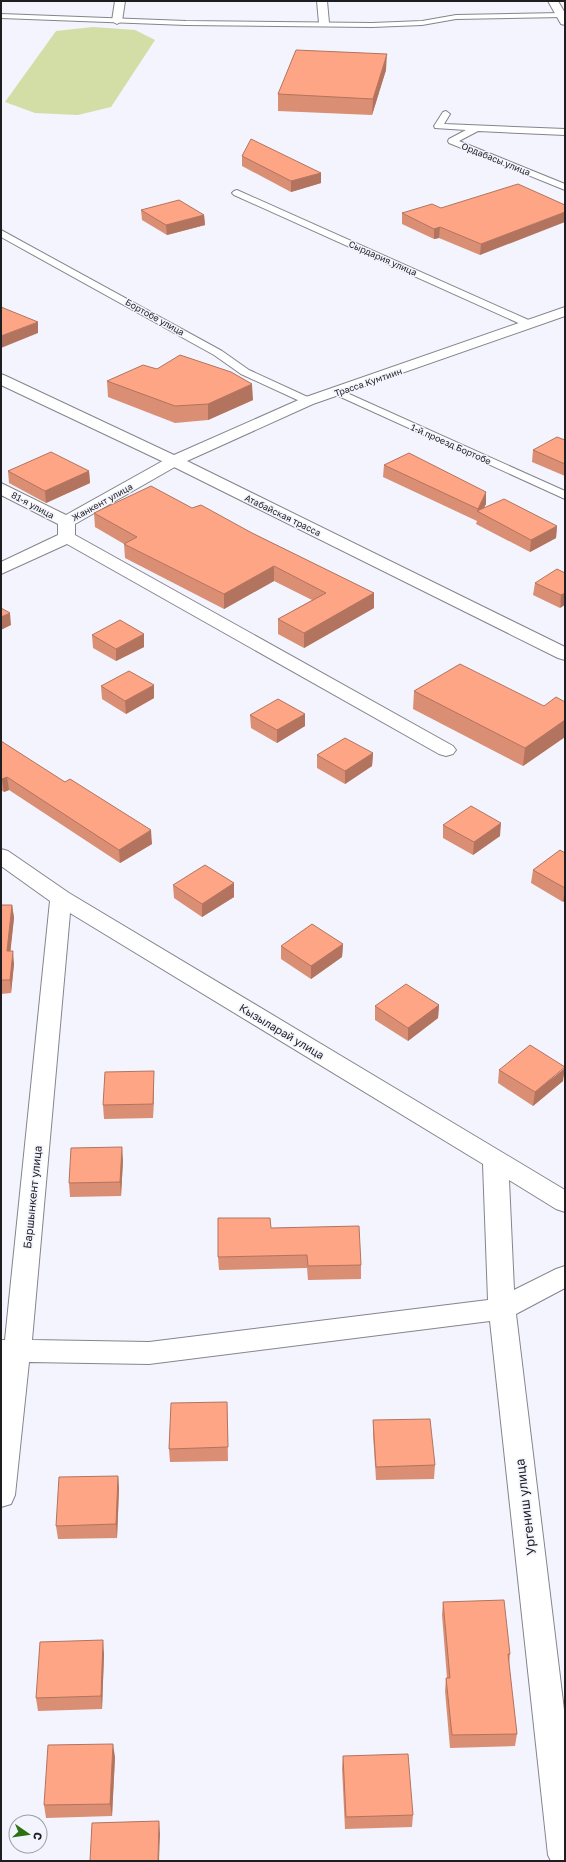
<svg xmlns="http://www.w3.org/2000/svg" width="566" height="1862" font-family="'Golos Text',sans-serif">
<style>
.green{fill:#d2dea5}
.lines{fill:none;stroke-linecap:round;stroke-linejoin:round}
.lane-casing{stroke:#84858c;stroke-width:2}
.street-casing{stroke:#84858c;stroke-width:2}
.secondary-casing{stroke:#84858c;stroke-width:2}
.lane{fill:#fff;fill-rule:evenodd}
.street{fill:#fff;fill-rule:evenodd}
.secondary{fill:#fff;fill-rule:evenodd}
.wall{fill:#da8e73}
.shaded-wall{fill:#b2745e}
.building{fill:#fea586;stroke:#b2745e}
.labels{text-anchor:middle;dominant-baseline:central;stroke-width:3;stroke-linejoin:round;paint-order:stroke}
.far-street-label{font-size:9px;fill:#1e1e21;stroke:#f3f4fd}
.street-label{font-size:11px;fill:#1e1e21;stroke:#f3f4fd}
.near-street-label{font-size:13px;fill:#1e1e21;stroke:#f3f4fd}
</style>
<rect width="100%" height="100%" fill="#f3f4fd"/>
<path class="green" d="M93,27L135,30L155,40L111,107L78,115L35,113L5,102L56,31Z"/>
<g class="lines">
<g class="lane-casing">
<g id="lane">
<path d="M561,13H564V17L456,19L422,25L372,27L186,25L1,18V14L186,21L372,23L422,21L456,15Z"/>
<path d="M446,111L450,114L444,124L565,129V135L478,131L459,141L565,184V190L449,143L448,141L449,139L466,130L435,128L434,126L443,112Z"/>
<path d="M237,190L533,322L534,324L529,327L525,326L234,195L232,193L234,191Z"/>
<path d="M1,230L222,351L249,370L312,399L314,401L308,404L304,403L241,374L214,355L1,237Z"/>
<path d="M338,389L565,491V499L334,394L332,392Z"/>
</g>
</g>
<g class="street-casing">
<g id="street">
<path d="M115,1H125L122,21L117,24L112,21Z"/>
<path d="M317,1H327L329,23L328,25L324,26L319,23Z"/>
<path d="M548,1H558L565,13V25L561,24Z"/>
<path d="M174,456L180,458L182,461L180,464L75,524V535L453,746L456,750L453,754L446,756L439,754L67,544L1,574V562L58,535V524L1,495V483L66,515L168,458Z"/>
<path d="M1,849L8,851L69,893L565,1190V1212L556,1209L509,1180L514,1290L556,1269L565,1266V1288L516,1314L565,1718V1861H551L548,1855L490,1321L149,1364L29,1362L15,1495L11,1504L1,1507V1340H5L50,901L1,866ZM70,913L483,1164L488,1300L149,1342L32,1340Z"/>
</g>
</g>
<g class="secondary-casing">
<path id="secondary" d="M565,307V316L313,404L187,461L565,647V660L558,658L168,464L1,385V374L6,376L174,455L303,398Z"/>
</g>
<use href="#lane" class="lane"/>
<use href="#street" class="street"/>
<use href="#secondary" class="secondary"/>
</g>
<g class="wall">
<path d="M386,70L372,115L278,111V94Z"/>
<path d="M242,156L321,173V183L291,192L242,166Z"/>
<path d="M565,205L480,255L439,238L434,239L402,224V213L441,208Z"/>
<path d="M141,210L204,215L205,225L167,235L142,220Z"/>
<path d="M157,369L253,400L208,420L175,423L108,397L107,381Z"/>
<path d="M565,440V476L532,462L533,450Z"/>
<path d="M384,465L486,504L483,509L557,526L556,538L530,552L476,524L477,521L383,477Z"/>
<path d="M8,471H89L90,483L46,503L9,483Z"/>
<path d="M192,508L252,533L374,593V608L304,648L278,634V619L312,600L274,581L224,609L125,558L124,544L95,527L94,513Z"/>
<path d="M565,573L560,608L533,595L535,583Z"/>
<path d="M144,634V647L116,661L93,648L92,635Z"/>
<path d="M101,686L154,698L126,714L102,699Z"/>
<path d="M414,691L544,706L565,702V737L523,766L413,709Z"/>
<path d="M305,714V726L277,743L251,728L250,715Z"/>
<path d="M1,741L152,844L120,863L9,790L4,792L1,790Z"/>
<path d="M373,753L372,766L345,784L317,768V755Z"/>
<path d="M443,825L500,836L473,855L443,838Z"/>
<path d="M565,853V900L563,902L531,883L533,870Z"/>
<path d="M234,883V897L202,917L174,898L173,885Z"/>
<path d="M1,905H12L14,918L10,951L14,964L11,993L1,994Z"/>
<path d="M343,944L342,957L311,979L281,959V946Z"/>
<path d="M439,1005L438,1018L408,1041L375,1020V1006Z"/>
<path d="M499,1070L563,1081L533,1106L498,1083Z"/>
<path d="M154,1085L153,1118L104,1119L103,1105Z"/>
<path d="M123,1160L121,1196L70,1197L69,1183Z"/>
<path d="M271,1228L361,1265V1279L308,1280L307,1268L219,1270L218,1257Z"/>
<path d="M227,1402L228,1461L170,1462L169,1449Z"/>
<path d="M373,1420L435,1465L434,1479L376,1480L373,1434Z"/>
<path d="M118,1476L119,1489L117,1538L58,1539L56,1526Z"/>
<path d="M443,1602L510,1654L509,1665L517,1734L515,1746L450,1748L445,1691L446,1678H447L442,1615Z"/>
<path d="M104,1654L102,1709L38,1711L36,1698Z"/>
<path d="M343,1756L413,1815L412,1827L345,1829L342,1768Z"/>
<path d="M115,1757L112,1816L46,1818L44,1805Z"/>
</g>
<g class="shaded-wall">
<path d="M387,54L386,70L372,115L373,99Z"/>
<path d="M321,173V183L291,192V181Z"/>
<path d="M565,212V222L480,255L481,244Z"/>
<path d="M204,215L205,225L167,235L166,225Z"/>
<path d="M440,227L439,238L434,239V229Z"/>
<path d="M38,322V333L1,348V336Z"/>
<path d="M252,384L253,400L208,420V404Z"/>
<path d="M89,471L90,483L46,503L45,491Z"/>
<path d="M486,492V504L481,513L478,512V509Z"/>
<path d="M557,526L556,538L530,552L531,540Z"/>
<path d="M274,566V581L224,609V594Z"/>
<path d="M374,593V608L304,648V633Z"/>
<path d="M565,593V605L560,608L561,595Z"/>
<path d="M10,613L11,625L1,630V617Z"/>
<path d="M144,634V647L116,661V649Z"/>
<path d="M154,685V698L126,714L125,701Z"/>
<path d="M305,714V726L277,743V730Z"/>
<path d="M565,720V737L523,766L525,748Z"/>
<path d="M373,753L372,766L345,784V771Z"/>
<path d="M7,777L9,790L4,792L2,779Z"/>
<path d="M501,823L500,836L473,855L474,842Z"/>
<path d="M151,830L152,844L120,863L119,850Z"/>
<path d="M234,883V897L202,917V904Z"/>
<path d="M565,888V900L563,902Z"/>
<path d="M12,905L14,918L9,965L7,951Z"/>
<path d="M343,944L342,957L311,979V966Z"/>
<path d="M13,951L14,964L11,993L10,980Z"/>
<path d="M439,1005L438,1018L408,1041V1028Z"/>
<path d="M565,1068L563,1081L533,1106L535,1092Z"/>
<path d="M154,1071V1085L153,1118V1104Z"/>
<path d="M122,1147L123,1160L121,1196L120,1182Z"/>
<path d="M118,1476L119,1489L117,1538L116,1524Z"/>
<path d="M103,1640L104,1654L102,1709L101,1696Z"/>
<path d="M113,1744L115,1757L112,1816L110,1804Z"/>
<path d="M159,1821L160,1834L159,1861H158Z"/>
</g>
<g class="building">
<path d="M296,50L387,54L373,99L278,94Z"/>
<path d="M251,139L321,173L291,181L242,156Z"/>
<path d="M518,184L565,205V212L481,244L440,227L434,229L402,213L432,204L441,208Z"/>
<path d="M179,200L204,215L166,225L141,210Z"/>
<path d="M1,307L38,322L1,336Z"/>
<path d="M180,355L231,372L252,384L208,404L175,406L107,381L143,365L157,369Z"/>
<path d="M557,437L565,440V464L533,450Z"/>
<path d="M51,452L89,471L45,491L8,471Z"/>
<path d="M409,453L486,492L478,509L384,465Z"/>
<path d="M151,486L192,508L201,505L252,533L374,593L304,633L278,619L326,593L274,566L224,594L124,544L137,537L94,513Z"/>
<path d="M504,499L557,526L531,540L477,511Z"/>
<path d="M557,569L565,573V593L561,595L535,583Z"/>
<path d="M1,608L10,613L1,617Z"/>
<path d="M120,620L144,634L116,649L92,635Z"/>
<path d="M460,664L544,706L556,697L565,702V720L525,748L414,691Z"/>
<path d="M129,671L154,685L125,701L101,686Z"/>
<path d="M278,699L305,714L277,730L250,715Z"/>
<path d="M345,738L373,753L345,771L317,755Z"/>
<path d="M1,741L65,782L70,779L151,830L119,850L7,777L2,779L1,778Z"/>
<path d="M471,806L501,823L474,842L443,825Z"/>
<path d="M560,850L565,853V888L533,870Z"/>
<path d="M205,865L234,883L202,904L173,885Z"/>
<path d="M1,905H12L7,951H13L10,980H1Z"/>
<path d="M312,924L343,944L311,966L281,946Z"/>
<path d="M406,984L439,1005L408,1028L375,1006Z"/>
<path d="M530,1045L565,1067L535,1092L499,1070Z"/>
<path d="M154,1071L153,1104L103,1105L105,1072Z"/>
<path d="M122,1147L120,1182L69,1183L71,1148Z"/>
<path d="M218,1218H270L271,1228L359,1226L361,1265L308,1266L307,1255L218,1257Z"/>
<path d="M227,1402L228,1447L169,1449L171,1403Z"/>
<path d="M430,1419L435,1465L376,1467L373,1420Z"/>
<path d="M118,1476L116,1524L56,1526L59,1477Z"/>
<path d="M504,1600L510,1654H508L517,1734L452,1735L446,1678H450L443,1602Z"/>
<path d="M103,1640L101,1696L36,1698L40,1642Z"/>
<path d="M113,1744L110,1804L44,1805L48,1745Z"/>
<path d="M408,1754L413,1815L346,1817L343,1756Z"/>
<path d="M159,1821L158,1861H90L92,1823Z"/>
</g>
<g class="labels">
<g class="far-street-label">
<text transform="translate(496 159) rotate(22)">Ордабасы улица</text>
<text transform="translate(383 258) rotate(24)">Сырдария улица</text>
<text transform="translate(155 317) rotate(29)">Бортобе улица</text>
<text transform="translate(368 382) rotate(-19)">Трасса Кумтиин</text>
<text transform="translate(451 444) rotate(24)">1-й проезд Бортобе</text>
<text transform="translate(102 502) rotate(-29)">Жанкент улица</text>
<text transform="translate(33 505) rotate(28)">81-я улица</text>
<text transform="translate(283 515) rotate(26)">Атабайская трасса</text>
</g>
<g class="street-label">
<text transform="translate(282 1031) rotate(31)">Кызыларай улица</text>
<text transform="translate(32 1197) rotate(-84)">Баршынкент улица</text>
</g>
<g class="near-street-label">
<text transform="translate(525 1507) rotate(-97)">Ургениш улица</text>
</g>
</g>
<rect width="566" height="1862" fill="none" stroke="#1e1e21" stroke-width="4"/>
<g transform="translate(28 1834) rotate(103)"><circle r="19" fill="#f3f4fd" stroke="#9e9ea5"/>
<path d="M0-3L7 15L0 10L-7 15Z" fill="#2b7213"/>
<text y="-6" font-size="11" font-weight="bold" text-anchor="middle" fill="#1e1e21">С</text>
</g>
</svg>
